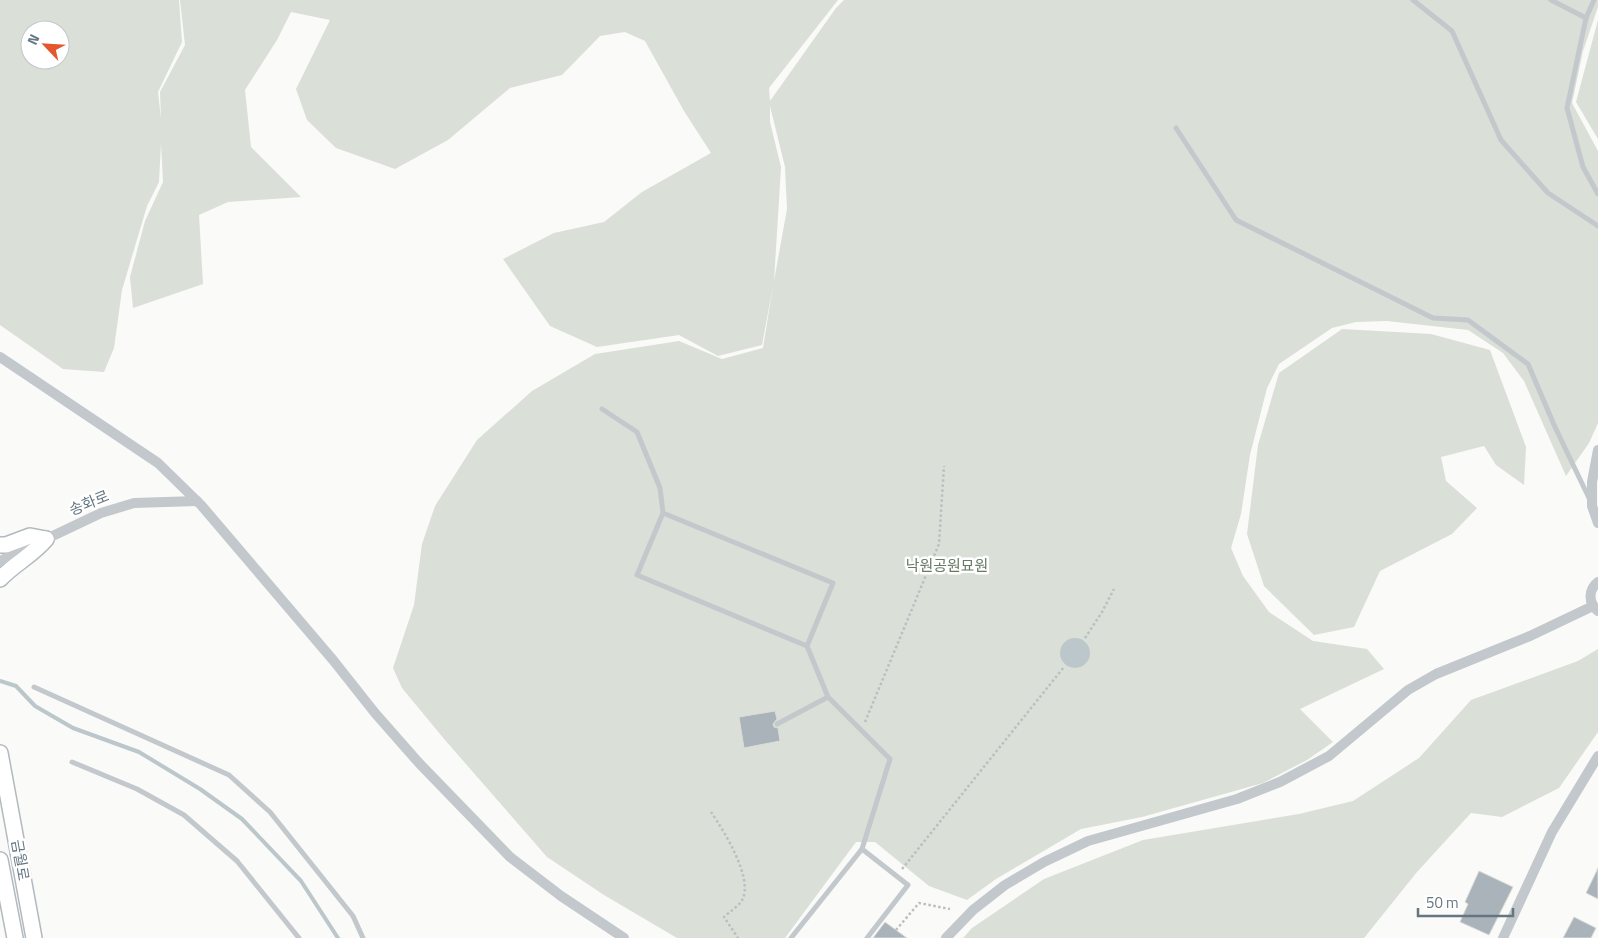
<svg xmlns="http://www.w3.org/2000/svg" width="1598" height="938" font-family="'Titillium Web','Noto Sans KR',sans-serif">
<rect width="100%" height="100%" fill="#fafaf8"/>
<g fill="#dadfd7" fill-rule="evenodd">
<path d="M0,0H179L182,42L158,92L161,119L160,92L185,45L180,0H838L769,88L770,101L836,8L844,0H1598V7L1583,51L1572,103L1598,151V423L1589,443L1566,476L1524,381L1503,353L1468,330L1387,321L1356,322L1332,328L1279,364L1267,388L1250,455L1241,514L1231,548L1243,576L1269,612L1313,641L1367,649L1384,669L1300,709L1333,742L1307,760L1263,783L1142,817L1081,829L996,879L967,900L929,886L875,842H856L785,938H677L604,895L547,857L445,740L402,688L393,668L414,605L422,544L435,506L477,440L532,391L595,354L679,341L722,359L763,348L773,286L762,345L718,356L679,335L597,347L550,326L503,259L554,233L604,222L642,192L711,153L684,111L645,41L625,32L600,36L562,75L510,88L448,140L395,169L336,148L307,120L296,89L330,20L291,12L277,40L245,90L251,147L301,197L228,202L199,215L203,284L133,308L130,277L145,221L163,182L161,143L159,182L147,206L122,290L114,348L104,372L63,369L0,325ZM30,30H60V60H30ZM770,106L785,167L787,209L774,281L781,167L770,122Z"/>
<polygon points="1598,20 1598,139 1576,102"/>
<polygon points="1342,329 1431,334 1490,350 1526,447 1524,485 1496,465 1484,446 1441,457 1446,481 1477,508 1452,534 1380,571 1354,627 1314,635 1264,586 1247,534 1258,445 1279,373"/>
<polygon points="1598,649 1598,732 1559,788 1502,817 1471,813 1417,872 1364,938 963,938 972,928 1044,879 1143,840 1299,814 1353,801 1419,758 1471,700 1578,661"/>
</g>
<circle fill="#bbc7cb" cx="1075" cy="653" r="15"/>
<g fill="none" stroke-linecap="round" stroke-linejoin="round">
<polyline stroke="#bbc7cb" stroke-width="4" points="0,681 16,686 35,706 73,728 139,752 200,789 242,819 301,881 338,938"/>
</g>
<g fill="#aab3b9" stroke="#dcdcda">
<polygon points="775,711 777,719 773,724 774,727 778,728 780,741 744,748 739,717"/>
<polygon points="1598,868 1598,899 1586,893"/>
<polygon points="1479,871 1513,887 1489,935 1460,922 1468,904 1465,902"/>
<polygon points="1574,917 1596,928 1591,938 1563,938"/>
<polygon points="885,922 907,938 873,938"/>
</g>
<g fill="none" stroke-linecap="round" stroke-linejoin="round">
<defs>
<g id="secondary">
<polyline points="0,545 6,545 30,536 46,539"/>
<path d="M0,579C14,564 33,555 46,539"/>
<polyline points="0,753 34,938"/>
<polyline points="0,860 15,938"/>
</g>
</defs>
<use href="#secondary" stroke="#b3babf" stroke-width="18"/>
<g stroke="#bbbfc2" stroke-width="2.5" stroke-dasharray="2.5 2.5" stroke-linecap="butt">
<polyline points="1085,638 1102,612 1114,589"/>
<polyline points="865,722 939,544 944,466"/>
<path d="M711,812C724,831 752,876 743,898C741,905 729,912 724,917L738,938"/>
<polyline points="902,869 1064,667"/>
<polyline points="896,930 919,903 950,909"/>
</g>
<g stroke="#c3c8cc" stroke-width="5">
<polyline points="1413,0 1452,31 1501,140 1548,193 1598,226"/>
<polyline points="1551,0 1586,18"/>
<polyline points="1594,0 1586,18 1567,108 1583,167 1598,194"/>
<polyline points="1176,128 1236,220 1433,318 1468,320 1528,364 1555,427 1589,498"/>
<polyline points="602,409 637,432 660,488 663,513 637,575 807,646 833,583 663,513"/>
<polyline points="34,687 229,775 270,812 353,916 363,938"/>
<polyline points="777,724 828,697"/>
<polyline points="72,762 137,789 184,815 237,861 299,938"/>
<polyline points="862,849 908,885 867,938"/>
<polyline points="791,938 862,849 890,759 828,697 807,646"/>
</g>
<g stroke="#c3c8cc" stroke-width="10">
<polyline points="0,357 158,463 201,505 333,660 375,713 419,763 510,857 561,896 624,938"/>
<polyline points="1598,450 1592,482 1592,506 1598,523"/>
<polyline points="0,561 101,513 134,503 197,501"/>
<path d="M1598,582C1588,590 1588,603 1598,611"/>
<polyline points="946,938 973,910 1005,885 1044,862 1088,841 1237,799 1280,782 1329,756 1408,690 1436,674 1530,636 1593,606"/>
<polyline points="1503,938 1552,832 1598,756"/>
</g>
<use href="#secondary" stroke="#fff" stroke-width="15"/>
</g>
<g text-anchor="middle" stroke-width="5" stroke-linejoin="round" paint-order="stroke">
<g font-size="15" fill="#657683" stroke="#fff">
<text transform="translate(89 503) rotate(-22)" y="5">송화로</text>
<text transform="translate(20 860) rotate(80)" y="5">금월로</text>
</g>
<g font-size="15" fill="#687a64" stroke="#fff">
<text x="947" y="571">낙원공원묘원</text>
</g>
</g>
<g transform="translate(45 45) rotate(295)"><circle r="24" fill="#ffffff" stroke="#c1c8cd"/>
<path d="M0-4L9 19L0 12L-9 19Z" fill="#e4572e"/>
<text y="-8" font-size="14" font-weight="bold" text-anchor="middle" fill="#657683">N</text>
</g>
<path d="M1418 908v8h95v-8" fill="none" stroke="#657683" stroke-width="2.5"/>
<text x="1426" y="908" font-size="15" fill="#657683" stroke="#ffffff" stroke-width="4" paint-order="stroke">50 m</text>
</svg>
